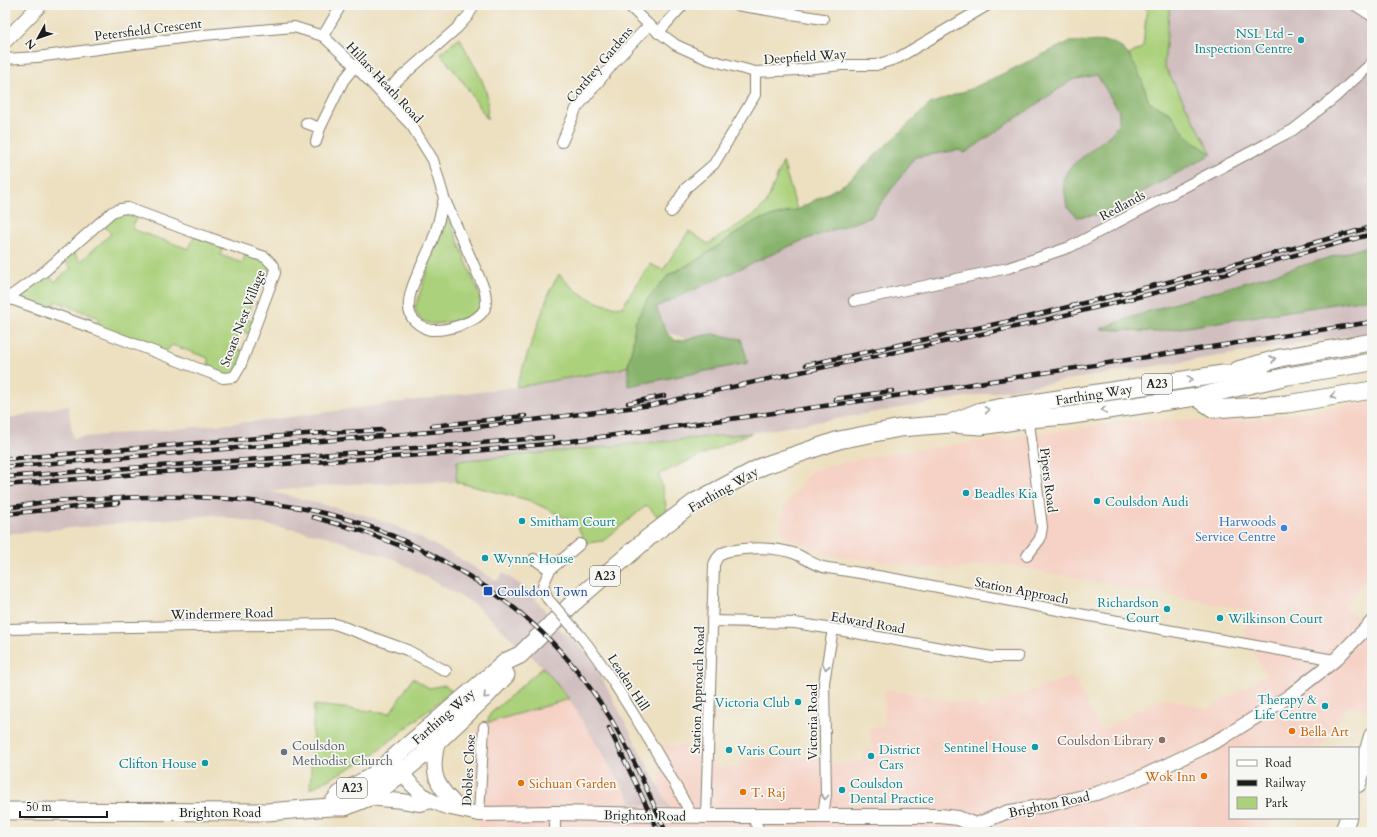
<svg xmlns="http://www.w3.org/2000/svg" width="1377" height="837" font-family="Cardo,serif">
<rect width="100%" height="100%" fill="#f6f6f2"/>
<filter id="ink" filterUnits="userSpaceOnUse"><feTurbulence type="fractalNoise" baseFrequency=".025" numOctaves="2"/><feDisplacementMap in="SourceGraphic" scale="8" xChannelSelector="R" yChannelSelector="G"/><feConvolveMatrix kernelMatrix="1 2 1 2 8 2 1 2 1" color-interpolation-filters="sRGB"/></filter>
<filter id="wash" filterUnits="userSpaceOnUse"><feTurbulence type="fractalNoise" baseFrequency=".012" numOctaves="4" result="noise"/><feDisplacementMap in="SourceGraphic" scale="16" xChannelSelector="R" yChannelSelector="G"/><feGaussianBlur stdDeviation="0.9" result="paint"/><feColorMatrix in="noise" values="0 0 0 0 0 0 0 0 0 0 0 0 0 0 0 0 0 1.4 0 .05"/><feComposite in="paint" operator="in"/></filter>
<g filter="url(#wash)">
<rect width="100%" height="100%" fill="#ede0c0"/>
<polygon fill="#f6d1c5" points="1372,402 1372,573 1345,607 1372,630 1372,709 1371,710 1349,705 1320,748 1230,748 1230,818 1274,818 1267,832 686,832 649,831 649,832 478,832 476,729 487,723 569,699 633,804 670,808 659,786 662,746 704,745 715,767 740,768 741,760 818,757 833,765 862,760 866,750 873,749 869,729 885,726 884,689 956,702 978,704 979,710 1072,676 1101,730 1163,697 1208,709 1266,675 1245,637 1247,610 996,563 946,570 827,555 781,534 783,509 811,471 840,463 899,452 1001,439 1137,420 1244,421"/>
<polygon fill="#d1bfbf" points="1170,5 1372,5 1372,246 1102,329 1155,332 1372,298 1372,332 1086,377 751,433 479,460 458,461 456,482 351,484 268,491 365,515 393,525 421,538 459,558 497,581 503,573 511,578 529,591 561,630 577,643 594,663 670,808 633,804 569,699 543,667 474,604 396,560 326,536 214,515 5,534 5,419 68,405 73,438 259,421 516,387 620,369 628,366 628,385 712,334 684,338 666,332 656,307 801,241 871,217 915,157 959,150 966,153 1072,80 1097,75 1119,111 1120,124 1111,134 1211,154 1164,65"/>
<g fill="#abd17c" stroke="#64764c">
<polygon points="1147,5 1170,5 1164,65 1212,154 1193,142 1182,130 1171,114 1149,102 1142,81 1129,55 1143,47"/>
<path d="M460,38C468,57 483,76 487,96C488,103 487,112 487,119L466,86L440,53Z"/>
<path d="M783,162L797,210L755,221L695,261L668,275L635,323L633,343L628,366L620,369L516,387L550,290L559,274C574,292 598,307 622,307L650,264L663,270L689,231L708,244L751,217L766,204Z"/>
<polygon points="112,212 138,213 132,229 189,249 195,233 225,243 220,255 242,263 247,251 271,262 270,284 259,281 246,319 257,323 252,335 239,330 233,347 246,352 234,377 210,373 208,358 172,345 163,355 95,329 99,318 56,301 52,314 8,298 45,271 55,282 71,268 62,257 70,249 81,261 111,234 101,222"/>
<path d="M446,219L450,221L480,296C480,301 481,308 477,312C471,318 462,319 454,321C439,324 419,329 415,308L444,221Z"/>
<polygon points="751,433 659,474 667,510 657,516 647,505 603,541 586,543 575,522 528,500 456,482 457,461"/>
<polygon points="543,667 569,699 487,723 490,714"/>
<polygon points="413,678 429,688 445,685 452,691 369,758 310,789 314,705 390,713"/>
</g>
<g fill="#88b36c" stroke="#526844">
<path d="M1069,42C1078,42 1107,40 1113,43C1135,52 1142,82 1149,102L1171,114L1182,130L1193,142L1212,154L1102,214L1077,217L1067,207L1063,180L1069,168L1111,134L1119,124V111L1097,75L1072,80L965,153L959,150L915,157L871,217L801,241L656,307L666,332L676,341L712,334L741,339L748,363L628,386V366L633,343L635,323L648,298L669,275L695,261L755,221L797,210L846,183L930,104L973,88Z"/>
<polygon points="1372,245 1372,298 1155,332 1100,329 1152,310"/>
</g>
</g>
<g filter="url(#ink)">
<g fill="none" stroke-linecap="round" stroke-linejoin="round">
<defs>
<g id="minor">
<polyline points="628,5 649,25 676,45 707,59 755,72 798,70 841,65 876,65 898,58 988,5"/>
<polyline points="736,5 823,19"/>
<polyline points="1355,5 1372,16"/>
<polyline points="658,33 683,5"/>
<polyline points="323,36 341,5"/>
<path d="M5,59L37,57L204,35L294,27L323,36L355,66L412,126L433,160L444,198L484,288C486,295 487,301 485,308C479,323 445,331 431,330C424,329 414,322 411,316C401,296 427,259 433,239C438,226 441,212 444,198"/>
<polyline points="382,94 457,28 468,16 474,5"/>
<polyline points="306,123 320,128"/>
<polyline points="316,142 320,128 343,81 355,66"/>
<polyline points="562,142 576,109 618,58 649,25"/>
<polyline points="671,212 686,188 714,164 755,95 755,72"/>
<polyline points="5,300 45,271 112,212 120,209 128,208 195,233 265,257 274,266 275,273 240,367 234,377 223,378 95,329 8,298"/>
<polyline points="854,301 1008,268 1070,247 1293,130 1334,98 1372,63"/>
<polyline points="1027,556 1040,539 1042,527 1028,415"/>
<polyline points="534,559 550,570"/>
<polyline points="547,598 543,585 550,570 580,544"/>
<polyline points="712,621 795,623 833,629 992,657 1018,657"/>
<polyline points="5,629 335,624 407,650 446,671"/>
<path d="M578,633C592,650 605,669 617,688C644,730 669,772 692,816"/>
<polyline points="479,814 484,727"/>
<path d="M706,816L714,565C716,558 721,552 729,551C750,547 776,547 796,554C807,559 816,567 828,568C898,578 967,593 1037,606C1136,625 1235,642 1335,660"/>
<polyline points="752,816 760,832"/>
<polyline points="823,816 826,795 824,682 833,629"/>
<polyline points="555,832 555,813"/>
</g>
<polyline id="tertiary" points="975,825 1007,812 1048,805 1098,793 1135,780 1203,748 1224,737 1288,697 1335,660 1372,622"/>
<g id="secondary">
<polyline points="5,41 40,5"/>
<path d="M438,742C429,777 437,785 461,810"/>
<polyline points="396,765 411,784 423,795 432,801 446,807 479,814 555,813 706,816 940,816 958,818 975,825 981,832"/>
<polyline points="367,798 402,801 420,804 432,801"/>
</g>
<g id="primary">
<polyline points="1358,784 1372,736"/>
<polyline points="1343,832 1348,818"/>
</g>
<g id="trunk">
<polyline points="1238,370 1280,358 1372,342"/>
<polyline points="1196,397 1214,409 1287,404 1372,390"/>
<polyline points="953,422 981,411 998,408 1223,374 1262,375"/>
<polyline points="330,807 340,794 371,777 507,661 520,655 573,603 649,537 695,502 763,466 839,440 900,428 950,424 981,426 1029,419 1066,416 1196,397 1288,376 1372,362"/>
<polyline points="5,811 267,812 330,807 345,807 367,798 388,784 421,757 487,695 506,675"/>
</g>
</defs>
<use href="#minor" stroke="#847e6e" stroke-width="12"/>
<use href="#tertiary" stroke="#847e6e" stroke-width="15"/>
<use href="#secondary" stroke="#847e6e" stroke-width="16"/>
<use href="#primary" stroke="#847e6e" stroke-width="18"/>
<use href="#trunk" stroke="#847e6e" stroke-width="19"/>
<use href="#minor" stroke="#fff" stroke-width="10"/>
<use href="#tertiary" stroke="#fff" stroke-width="13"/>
<use href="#secondary" stroke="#fff" stroke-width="14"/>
<use href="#primary" stroke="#fff" stroke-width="16"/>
<use href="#trunk" stroke="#fff" stroke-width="17"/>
<defs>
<g id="rail">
<polyline points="806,365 1028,317 1176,280 1372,227"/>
<polyline points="835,399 892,391"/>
<polyline points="628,403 664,396"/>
<polyline points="432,426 525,416"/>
<polyline points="5,459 306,434 382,430"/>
<polyline points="5,467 454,430 652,405 777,377 1029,324 1178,287 1372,234"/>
<path d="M5,477C187,463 370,453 552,437"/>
<polyline points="5,485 162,472 453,453 557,443 882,398 1372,322"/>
<path d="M5,508C21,506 37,503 53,501C69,500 86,499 102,499C181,494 260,496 336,516C381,528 423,548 462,572C514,603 561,645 595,695C626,738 644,784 666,832"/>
<polyline points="5,514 118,503"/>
<polyline points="313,517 362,531 411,550"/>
<polyline points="609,728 659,832"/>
</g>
</defs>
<use href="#rail" stroke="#1c1c1c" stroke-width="4.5"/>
<use href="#rail" stroke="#f6f6f2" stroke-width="3" stroke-dasharray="9" stroke-linecap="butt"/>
<defs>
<polyline id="minor-bridge" points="547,598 578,633"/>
</defs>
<use href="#minor-bridge" stroke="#847e6e" stroke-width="12" stroke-linecap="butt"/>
<use href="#minor-bridge" stroke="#fff" stroke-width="10"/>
</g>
<defs><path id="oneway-chevron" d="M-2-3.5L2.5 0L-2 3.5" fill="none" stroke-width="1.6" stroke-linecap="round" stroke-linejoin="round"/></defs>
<g stroke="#999">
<use href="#oneway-chevron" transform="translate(1273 359) rotate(-16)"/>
<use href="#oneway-chevron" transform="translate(1190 379) rotate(-9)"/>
<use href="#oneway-chevron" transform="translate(1333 396) rotate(171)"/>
<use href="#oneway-chevron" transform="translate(987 410) rotate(-9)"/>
<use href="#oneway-chevron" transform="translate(1104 410) rotate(171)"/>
<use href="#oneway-chevron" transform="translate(826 667) rotate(100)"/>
<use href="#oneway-chevron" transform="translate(486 696) rotate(135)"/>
<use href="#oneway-chevron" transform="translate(825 797) rotate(94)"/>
</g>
</g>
<g fill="#0f9aa8" stroke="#f6f6f2" stroke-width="1.5">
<circle cx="1301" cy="40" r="4"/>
<circle cx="966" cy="493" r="4"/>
<circle cx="1097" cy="501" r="4"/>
<circle cx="522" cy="521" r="4"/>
<circle cx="485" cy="558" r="4"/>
<circle cx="1167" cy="609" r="4"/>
<circle cx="1220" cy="618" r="4"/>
<circle cx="798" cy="702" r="4"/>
<circle cx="1325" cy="706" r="4"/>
<circle cx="1035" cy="747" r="4"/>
<circle cx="729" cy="750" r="4"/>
<circle cx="871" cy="756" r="4"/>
<circle cx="205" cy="763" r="4"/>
<circle cx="842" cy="790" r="4"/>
</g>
<circle fill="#3f7fe0" stroke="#f6f6f2" stroke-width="1.5" cx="1284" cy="528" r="4"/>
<rect fill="#1a4fb4" stroke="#f6f6f2" stroke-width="1.5" x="483" y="586" width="10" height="10" rx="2"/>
<g fill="#e8710a" stroke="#f6f6f2" stroke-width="1.5">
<circle cx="1292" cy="731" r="4"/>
<circle cx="1204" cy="776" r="4"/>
<circle cx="521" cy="783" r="4"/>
<circle cx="743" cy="792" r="4"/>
</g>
<circle fill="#8d6e63" stroke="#f6f6f2" stroke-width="1.5" cx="1162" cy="740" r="4"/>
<circle fill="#6b7280" stroke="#f6f6f2" stroke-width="1.5" cx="284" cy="752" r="4"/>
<g text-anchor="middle" stroke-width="3.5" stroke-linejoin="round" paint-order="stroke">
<g fill="#f6f6f2" stroke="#5d5d5c" stroke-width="1">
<rect x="1142" y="374" width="30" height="20" rx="3"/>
<rect x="590" y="566" width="30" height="20" rx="3"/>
<rect x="337" y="778" width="30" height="20" rx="3"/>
</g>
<g font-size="12" font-weight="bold" fill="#1c1c1c">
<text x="1157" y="388">A23</text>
<text x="605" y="580">A23</text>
<text x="352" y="792">A23</text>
</g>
<g font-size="13" fill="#1c1c1c" stroke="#f6f6f2">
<text transform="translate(148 29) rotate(-7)" y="5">Petersfield Crescent</text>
<text transform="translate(805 56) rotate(-4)" y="5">Deepfield Way</text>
<text transform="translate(599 64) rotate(-50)" y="5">Cordrey Gardens</text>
<text transform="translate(385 82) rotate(47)" y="5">Hillars Heath Road</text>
<text transform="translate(1122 205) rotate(-28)" y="5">Redlands</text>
<text transform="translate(242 318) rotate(-69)" y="5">Stoats Nest Village</text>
<text transform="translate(1094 394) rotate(-9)" y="5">Farthing Way</text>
<text transform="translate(1049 480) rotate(83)" y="5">Pipers Road</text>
<text transform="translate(723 489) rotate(-30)" y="5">Farthing Way</text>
<text transform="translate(1022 590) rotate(11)" y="5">Station Approach</text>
<text transform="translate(222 613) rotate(-1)" y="5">Windermere Road</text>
<text transform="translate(868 622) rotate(10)" y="5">Edward Road</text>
<text transform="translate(629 682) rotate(57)" y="5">Leaden Hill</text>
<text transform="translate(697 690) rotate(-88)" y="5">Station Approach Road</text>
<text transform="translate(443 716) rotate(-41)" y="5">Farthing Way</text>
<text transform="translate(812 722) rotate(-90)" y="5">Victoria Road</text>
<text transform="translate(468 770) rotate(-87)" y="5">Dobles Close</text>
<text transform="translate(1049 804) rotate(-12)" y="5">Brighton Road</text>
<text x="220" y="817">Brighton Road</text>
<text transform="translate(645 815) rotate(1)" y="5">Brighton Road</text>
</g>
<g font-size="13" fill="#0d838f" stroke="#f6f6f2" text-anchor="start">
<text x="1293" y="38" text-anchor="end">NSL Ltd -<tspan x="1293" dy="15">Inspection Centre</tspan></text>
<text x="974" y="498">Beadles Kia</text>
<text x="1105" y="506">Coulsdon Audi</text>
<text x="530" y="526">Smitham Court</text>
<text x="493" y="563">Wynne House</text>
<text x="1159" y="607" text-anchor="end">Richardson<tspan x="1159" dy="15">Court</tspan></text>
<text x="1228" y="623">Wilkinson Court</text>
<text x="1317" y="704" text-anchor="end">Therapy &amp;<tspan x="1317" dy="15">Life Centre</tspan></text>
<text x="790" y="707" text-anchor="end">Victoria Club</text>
<text x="1027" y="752" text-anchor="end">Sentinel House</text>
<text x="879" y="754">District<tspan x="879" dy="15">Cars</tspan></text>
<text x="737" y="755">Varis Court</text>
<text x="197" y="768" text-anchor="end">Clifton House</text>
<text x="850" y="788">Coulsdon<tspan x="850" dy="15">Dental Practice</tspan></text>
</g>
<g font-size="13" fill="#366cbe" stroke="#f6f6f2" text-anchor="end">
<text x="1276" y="526">Harwoods<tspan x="1276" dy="15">Service Centre</tspan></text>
</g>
<g font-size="13" fill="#164399" stroke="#f6f6f2" text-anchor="start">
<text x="497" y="596">Coulsdon Town</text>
</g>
<g font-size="13" fill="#c56008" stroke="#f6f6f2" text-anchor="start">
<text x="1300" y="736">Bella Art</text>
<text x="1196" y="781" text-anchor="end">Wok Inn</text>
<text x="529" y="788">Sichuan Garden</text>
<text x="751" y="797">T. Raj</text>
</g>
<g font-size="13" fill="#785e54" stroke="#f6f6f2" text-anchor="end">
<text x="1154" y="745">Coulsdon Library</text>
</g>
<g font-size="13" fill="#5b616d" stroke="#f6f6f2" text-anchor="start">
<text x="292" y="750">Coulsdon<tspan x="292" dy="15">Methodist Church</tspan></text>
</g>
</g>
<rect width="1377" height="837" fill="none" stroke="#f6f6f2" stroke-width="20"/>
<rect x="1229" y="747" width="130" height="72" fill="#f6f6f2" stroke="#9f9f9c"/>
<rect x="1237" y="760" width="20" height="6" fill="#ffffff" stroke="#9f9f9c"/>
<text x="1265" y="767" font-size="12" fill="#1c1c1c">Road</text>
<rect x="1237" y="780" width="20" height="6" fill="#1c1c1c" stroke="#9f9f9c"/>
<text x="1265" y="787" font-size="12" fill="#1c1c1c">Railway</text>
<rect x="1237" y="797" width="20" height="12" fill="#abd17c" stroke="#9f9f9c"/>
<text x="1265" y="807" font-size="12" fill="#1c1c1c">Park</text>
<g transform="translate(38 38) rotate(230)" stroke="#f6f6f2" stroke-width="3" paint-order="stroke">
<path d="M0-3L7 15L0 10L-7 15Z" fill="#1c1c1c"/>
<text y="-6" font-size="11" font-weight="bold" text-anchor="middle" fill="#1c1c1c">N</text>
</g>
<path d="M20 811v6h87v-6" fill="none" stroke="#1c1c1c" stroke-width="2"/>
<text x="26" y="811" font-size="12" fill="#1c1c1c" stroke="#f6f6f2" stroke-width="3" paint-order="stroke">50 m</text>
</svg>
